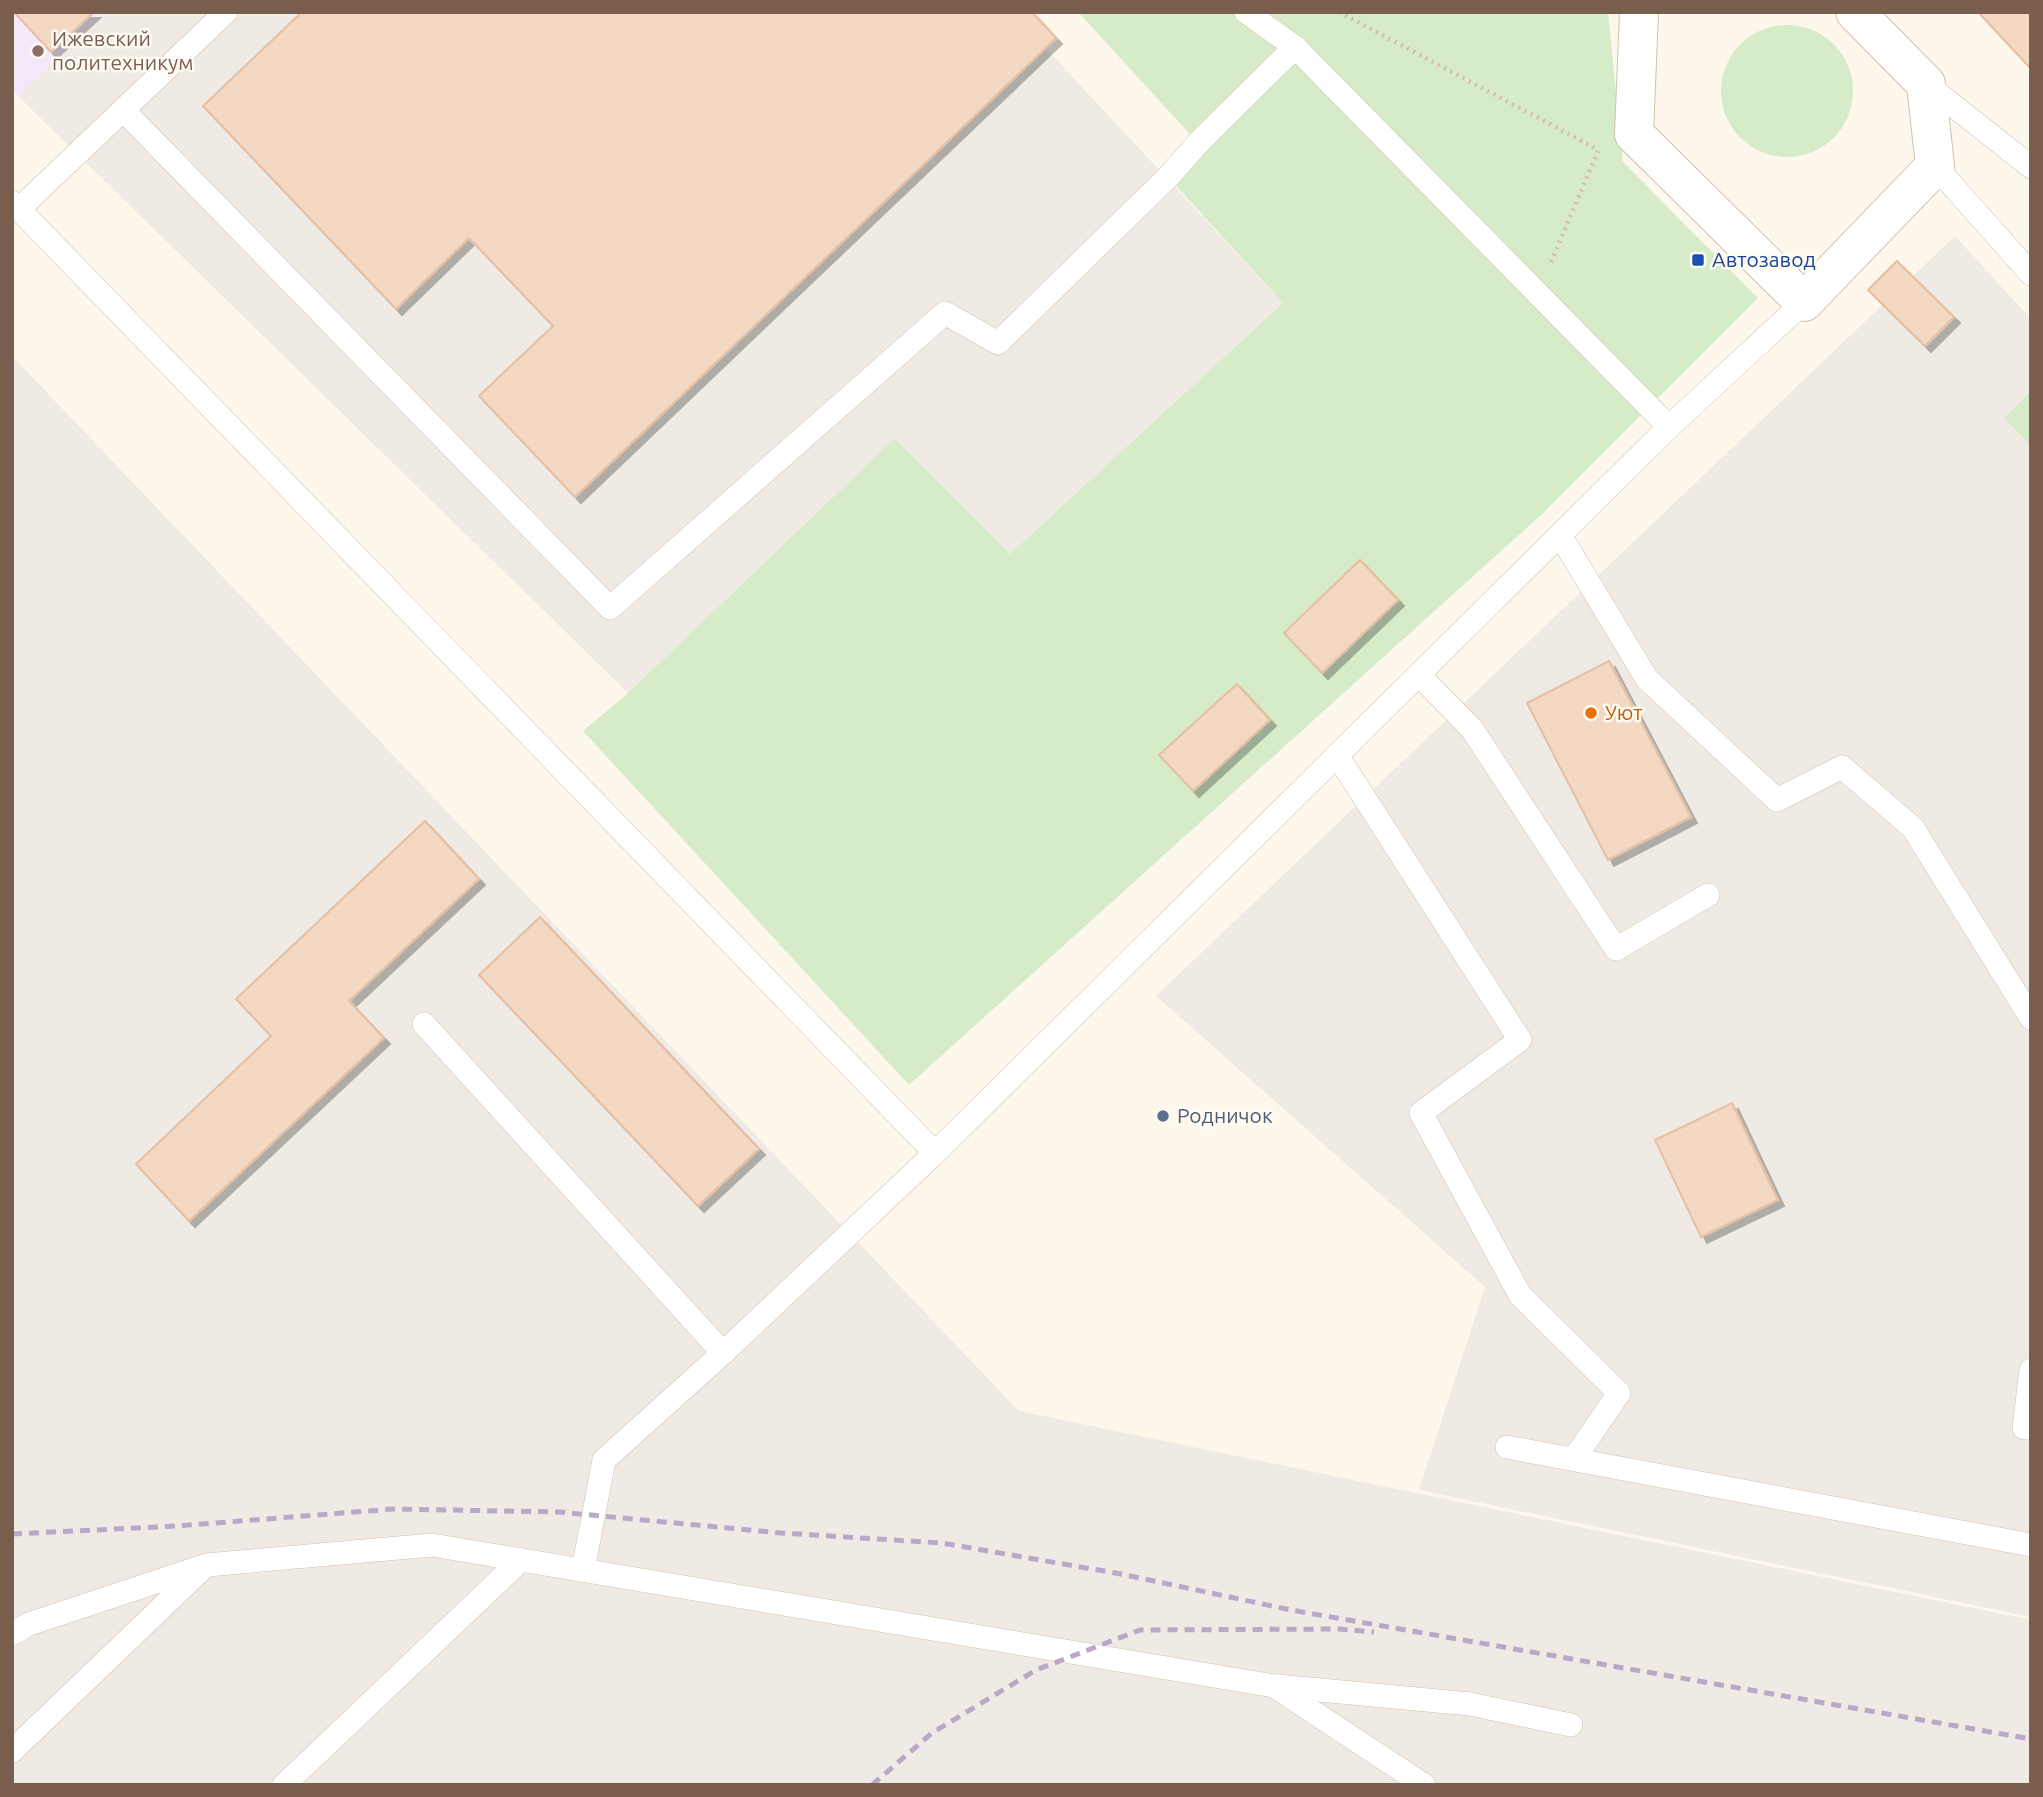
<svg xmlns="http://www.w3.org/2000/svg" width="2043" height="1797" font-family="Ubuntu,sans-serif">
<defs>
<filter id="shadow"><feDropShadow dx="6" dy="6" stdDeviation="0" flood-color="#0004"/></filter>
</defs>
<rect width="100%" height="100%" fill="#fdf7ec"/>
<g fill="#efeae4">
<polygon points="105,12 1012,12 1283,303 1010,554 895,438 628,693 18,96"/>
<polygon points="1955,236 2031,319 2031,391 2004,418 2031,446 2031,1617 1419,1490 1485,1287 1156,996"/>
<polygon points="12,356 1019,1411 2031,1620 2031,1785 12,1785"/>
</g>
<polygon fill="#f4e8fa" points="12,12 104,12 18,96 12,89"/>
<g fill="#d6ecc9">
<polygon points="1078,12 1608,12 1623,162 1758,298 1541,515 909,1085 583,731 628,693 895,438 1010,554 1283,303 1168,177 1198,143"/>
<circle cx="1787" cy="91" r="66"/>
<polygon points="2031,391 2031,446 2004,418"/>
</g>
<g fill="#f3d8c3" stroke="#e6bfa2" stroke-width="2" filter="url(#shadow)">
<polygon points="14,12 94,12 51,52"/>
<polygon points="302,12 1032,12 1056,38 575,497 479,396 553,326 469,238 396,309 203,106"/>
<polygon points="1978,12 2031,12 2031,69"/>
<polygon points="1897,261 1954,317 1925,346 1868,290"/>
<polygon points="1360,560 1398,600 1322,673 1284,633"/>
<polygon points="1609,661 1691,817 1608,860 1527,703"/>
<polygon points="1237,684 1270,720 1193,791 1159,755"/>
<polygon points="425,821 479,879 349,1001 384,1038 189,1221 136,1164 271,1036 236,999"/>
<polygon points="540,917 759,1149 698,1206 479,975"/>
<polygon points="1732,1103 1778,1200 1701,1237 1655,1140"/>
</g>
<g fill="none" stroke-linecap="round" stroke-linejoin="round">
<defs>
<g id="lane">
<polyline points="1246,12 1295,47 1669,427"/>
<polyline points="1926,84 2031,167"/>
<polyline points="123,110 610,608 945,313 998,343 1168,177 1200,141 1295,47"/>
<polyline points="1935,166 2031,274"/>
<polyline points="12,202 935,1153 1669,427 1804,302"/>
<polyline points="19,209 226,12"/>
<polyline points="1560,535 1647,679 1777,800 1842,767 1913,828 2031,1018"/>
<polyline points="1419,675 1472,729 1616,949 1708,895"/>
<polyline points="1337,755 1520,1040 1421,1113 1520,1295 1619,1393 1574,1459"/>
<polyline points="424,1024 723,1353"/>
<polyline points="2031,1370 2024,1428 2031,1428"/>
<polyline points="1507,1447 2031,1545"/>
<polyline points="583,1570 604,1460 723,1353 935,1153"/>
<polyline points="12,1634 29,1624 207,1565 432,1545 1274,1686 1424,1785"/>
<polyline points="1277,1686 1470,1704 1571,1725"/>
<polyline points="12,1751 202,1569"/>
<polyline points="284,1785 521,1560"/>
</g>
<polyline id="street" points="1639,12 1634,134 1804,302 1935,166 1926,84 1855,12"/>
</defs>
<use href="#lane" stroke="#d1c0b0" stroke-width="24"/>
<use href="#street" stroke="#d1c0b0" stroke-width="40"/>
<g stroke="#d9bba5" stroke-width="4.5" stroke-dasharray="2 5" stroke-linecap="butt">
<polyline points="1339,12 1595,148"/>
<polyline points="1551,262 1598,151"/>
</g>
<use href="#lane" stroke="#fff" stroke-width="23"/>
<use href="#street" stroke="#fff" stroke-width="38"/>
<g stroke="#bba8c9" stroke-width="5" stroke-dasharray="10 7" stroke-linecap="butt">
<polyline points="12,1534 177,1526 393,1509 559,1512 781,1533 942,1543 1121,1574 1291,1610 2031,1739"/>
<polyline points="872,1785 932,1733 1036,1670 1140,1630 1339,1629 1374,1632"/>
</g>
</g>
<circle fill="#8d6e63" stroke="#fffbf3" stroke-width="2.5" cx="38" cy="51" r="7"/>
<rect fill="#1a4fb4" stroke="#fffbf3" stroke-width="2.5" x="1691" y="253" width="14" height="14" rx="3.5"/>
<circle fill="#e8710a" stroke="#fffbf3" stroke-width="2.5" cx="1591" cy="713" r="7"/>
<circle fill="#5c6f8a" stroke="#fffbf3" stroke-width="2.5" cx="1163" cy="1116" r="7"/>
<g text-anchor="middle" stroke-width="5" stroke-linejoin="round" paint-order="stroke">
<g font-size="21" fill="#785e54" stroke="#fffbf3" text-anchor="start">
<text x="52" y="46">Ижевский<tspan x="52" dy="24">политехникум</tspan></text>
</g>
<g font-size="21" fill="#164399" stroke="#fffbf3" text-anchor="start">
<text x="1712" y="267">Автозавод</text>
</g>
<g font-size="21" fill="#c56008" stroke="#fffbf3" text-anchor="start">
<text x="1605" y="720">Уют</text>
</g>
<g font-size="21" fill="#4e5e75" stroke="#fffbf3" text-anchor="start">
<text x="1177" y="1123">Родничок</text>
</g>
</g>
<rect width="2043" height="1797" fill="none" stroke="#7a5e4d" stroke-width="28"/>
</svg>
